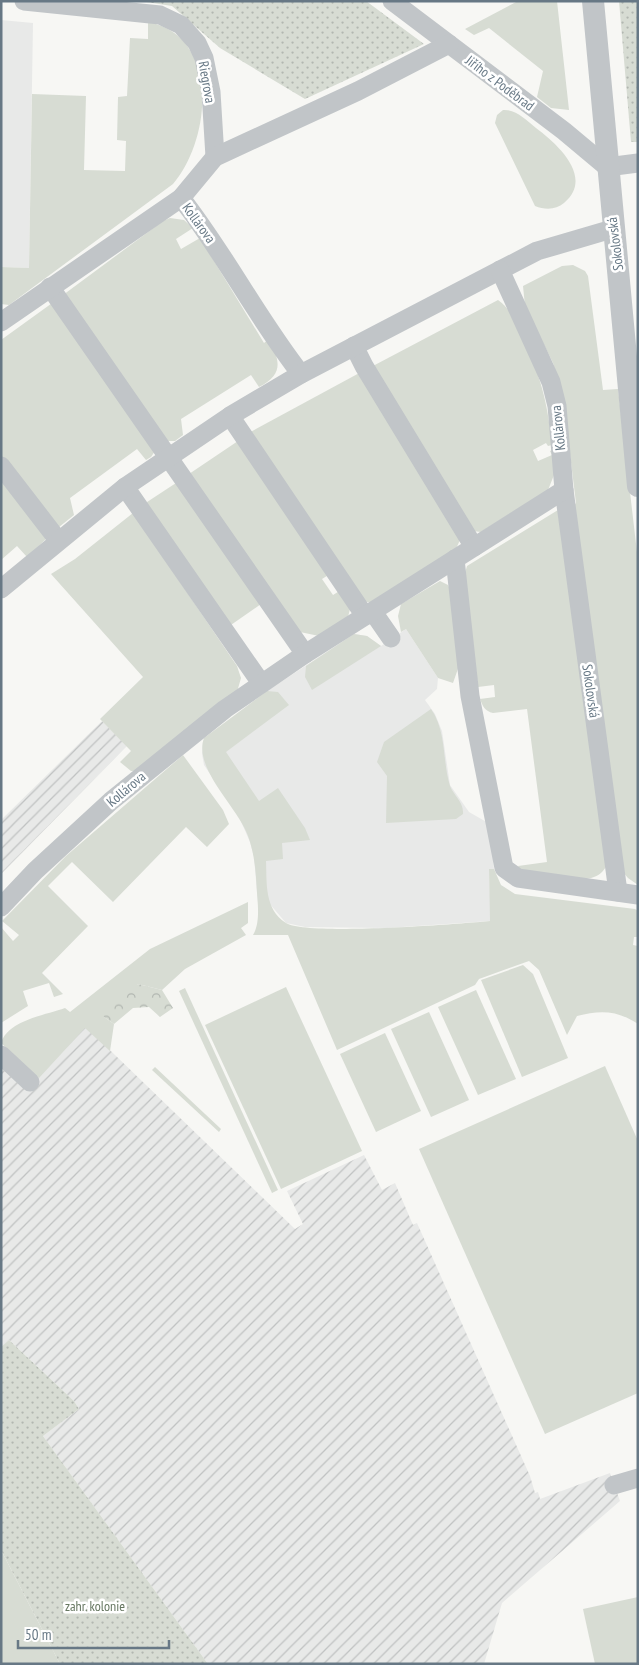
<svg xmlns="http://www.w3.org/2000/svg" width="639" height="1665" font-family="'PT Sans Narrow',sans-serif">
<defs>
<pattern id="industrial-furrows" width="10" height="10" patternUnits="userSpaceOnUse" patternTransform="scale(1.25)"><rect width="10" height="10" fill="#e8e9e8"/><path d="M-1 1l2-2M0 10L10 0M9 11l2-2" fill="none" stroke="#c0c2c2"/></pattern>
<pattern id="forest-crowns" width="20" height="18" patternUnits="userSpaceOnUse" patternTransform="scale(1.25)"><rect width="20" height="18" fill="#d7dcd3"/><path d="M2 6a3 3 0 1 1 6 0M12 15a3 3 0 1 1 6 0" fill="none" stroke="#b2b7b1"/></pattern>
<pattern id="garden-dots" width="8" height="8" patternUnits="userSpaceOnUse" patternTransform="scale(1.25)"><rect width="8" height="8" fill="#d7dcd3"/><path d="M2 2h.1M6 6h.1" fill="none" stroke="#b2b7b1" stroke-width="1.8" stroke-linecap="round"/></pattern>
</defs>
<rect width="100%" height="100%" fill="#f7f7f4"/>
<g fill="#e8e9e8">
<polygon points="1,20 33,23 29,268 1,267"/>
<polygon points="406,629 438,678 437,689 425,700 435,714 442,731 450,785 469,812 490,824 494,869 489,870 491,921 387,928 305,927 286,923 269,903 258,904 254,857 250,842 239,817 204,765 202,754 203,741 267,691 354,634 367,636 381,646"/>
</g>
<g fill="url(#industrial-furrows)">
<polygon points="102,721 127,746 1,874 1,820"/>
<polygon points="86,1027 295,1229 303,1224 287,1191 364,1155 382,1190 395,1183 413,1225 417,1223 530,1476 535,1493 538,1492 540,1499 610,1473 620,1501 502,1603 484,1664 208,1664 43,1436 79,1409 74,1401 9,1340 1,1347 1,1049"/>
</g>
<g fill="#d7dcd3">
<polygon points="518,1 557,1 569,110 551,108 537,97 543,71 489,28 474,35 465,29"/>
<path d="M148,22C221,36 211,140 173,184L9,305L1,304V267L29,268L32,94L86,96L84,170L125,171L126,141L117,140L118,97L127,96L130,38L148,39Z"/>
<path d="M503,110C516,109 526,120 536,128C556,143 595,177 564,203C556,210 545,210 535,206L495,123L497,115Z"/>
<path d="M170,218L184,220L193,228L176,239L181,249L200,238L264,343L269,339C280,361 284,374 259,387L251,375L181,419L183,435L175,441H166L63,295L163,221Z"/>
<polygon points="573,265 585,271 588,276 603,390 618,389 638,561 638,885 628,878 623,872 573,507 576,503 563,397 553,363 525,306 523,286 562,266"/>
<path d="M498,300C510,308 515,321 521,334C541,377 547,399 552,445L548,446L546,443L533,450L538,461L552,455L550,451L553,450L554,475L548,490L481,532L472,531L371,367Z"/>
<polygon points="55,301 155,451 151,457 146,460 137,449 70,498 74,515 59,527 1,459 1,340"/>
<polygon points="363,371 460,540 455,551 373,603 362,601 245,435"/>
<polygon points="238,441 330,574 322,579 333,595 341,590 350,609 348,617 319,636 300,632 189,474"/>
<polygon points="1,474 46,539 27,557 17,546 1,560"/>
<polygon points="176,483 261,604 228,627 144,504"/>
<path d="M558,510L608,863C605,869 601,875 594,877C579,883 535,874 519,868L518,866L547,862L527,709L493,713C485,711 483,707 480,699L495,697L494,685L478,687L465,573L467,566Z"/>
<polygon points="133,513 237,666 241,678 237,692 136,771 131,771 120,762 131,751 100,719 143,677 51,574 75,559"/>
<polygon points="440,581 448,585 451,591 460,663 453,683 438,678 406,629 401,632 398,616 401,604"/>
<polygon points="354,634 367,636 381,646 312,690 305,677 306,666"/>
<path d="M267,691L278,692L289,705L226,752L259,801L278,788L305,828L310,840L282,843L283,859L266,861C267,883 264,909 286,923C306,936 459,924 490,921L489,869H494L501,885L515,894L635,909L638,911V937H634L633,945L638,946V1024C617,1010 600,1010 577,1016L567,1035L539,970L529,961L479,979L475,985L337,1050L288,935H253C260,924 258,905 257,893C256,874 255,855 248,836C238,807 193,769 204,738Z"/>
<path d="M431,709C447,732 442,760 450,786C454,796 464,802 463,814L456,819L386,823L387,776L377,762L384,742Z"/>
<polygon points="183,755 223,810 229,824 207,847 186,827 113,902 72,862 48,886 88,926 42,973 63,994 54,997 49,983 23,991 28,1006 1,1023 1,927 13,941 19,935 2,921 66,856"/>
<path d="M248,902V923L241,928L246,935L185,969L162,990L138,984L104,1017L114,1024L110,1051L85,1028L39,1078L1,1043C8,1020 46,1015 65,1008L70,1012L150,949Z"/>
<polygon points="523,965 533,974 568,1058 522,1077 481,980"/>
<polygon points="286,987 362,1151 281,1189 205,1025"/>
<polygon points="185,988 278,1190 272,1193 179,991"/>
<polygon points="476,990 516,1079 478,1095 438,1007"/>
<polygon points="429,1012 469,1100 431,1117 391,1029"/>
<polygon points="385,1033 421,1111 376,1132 340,1054"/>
<polygon points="605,1066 638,1141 638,1393 545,1434 419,1149"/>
<polygon points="155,1067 221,1129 219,1132 152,1070"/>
<polygon points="1,1550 60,1664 1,1664"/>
<polygon points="638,1597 638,1664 595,1664 583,1609"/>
</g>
<polygon fill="url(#forest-crowns)" points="138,984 162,990 173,1008 160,1017 149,1007 133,1008 114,1024 104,1017 100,1006"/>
<g fill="url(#garden-dots)">
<polygon points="140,1 366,1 424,44 305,99 220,48 172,6"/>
<polygon points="619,1 638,1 638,142 631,142"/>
<polygon points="9,1340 74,1401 79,1409 43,1436 208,1664 60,1664 1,1550 1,1347"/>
</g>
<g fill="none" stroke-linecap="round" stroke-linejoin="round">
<g stroke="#c1c5c8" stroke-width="19">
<polyline points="24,1 160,15 181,25 197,43 204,58 211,92 215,157"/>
<polyline points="392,1 564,131 607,167 638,163"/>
<path d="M181,198C225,254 257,318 301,374"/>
<polyline points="50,287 305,654"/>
<polyline points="1,322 181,198 215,157 358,91 449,44"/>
<polyline points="354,346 364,366 474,547"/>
<polyline points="230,416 365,616"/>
<polyline points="1,466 58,540"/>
<polyline points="125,487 261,683"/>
<polyline points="564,490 618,892"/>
<polyline points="455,559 470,696 504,868 518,878 638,895"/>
<polyline points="1,589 125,487 230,416 301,374 537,251 612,229"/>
<polyline points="373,612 391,638"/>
<polyline points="1,907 35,871 111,801 225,709 305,654 564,490 557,406 551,382 500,270"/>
<polyline points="1,1055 30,1082"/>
<polyline points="614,1485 638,1478"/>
</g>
<polyline stroke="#c1c5c8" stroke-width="22" points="593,1 638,486"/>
</g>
<g text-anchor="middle" stroke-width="5" stroke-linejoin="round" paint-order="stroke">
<g font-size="14" fill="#677885" stroke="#fff">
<text transform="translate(207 82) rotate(80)" y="5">Riegrova</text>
<text transform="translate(500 83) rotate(37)" y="5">Jiřího z Poděbrad</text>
<text transform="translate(199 223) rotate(54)" y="5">Kollárova</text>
<text transform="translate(615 244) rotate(-97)" y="5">Sokolovská</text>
<text transform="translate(558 428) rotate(-96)" y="5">Kollárova</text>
<text transform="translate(591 691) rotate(82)" y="5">Sokolovská</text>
<text transform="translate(126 789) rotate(-40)" y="5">Kollárova</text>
</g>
<g font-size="14" fill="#667761" stroke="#fff">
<text x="95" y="1611">zahr. kolonie</text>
</g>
</g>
<rect width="639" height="1665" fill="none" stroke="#677885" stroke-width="5"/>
<path d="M18 1640v8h151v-8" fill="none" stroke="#677885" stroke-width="2.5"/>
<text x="25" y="1640" font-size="15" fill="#677885" stroke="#ffffff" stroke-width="4" paint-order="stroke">50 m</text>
</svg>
